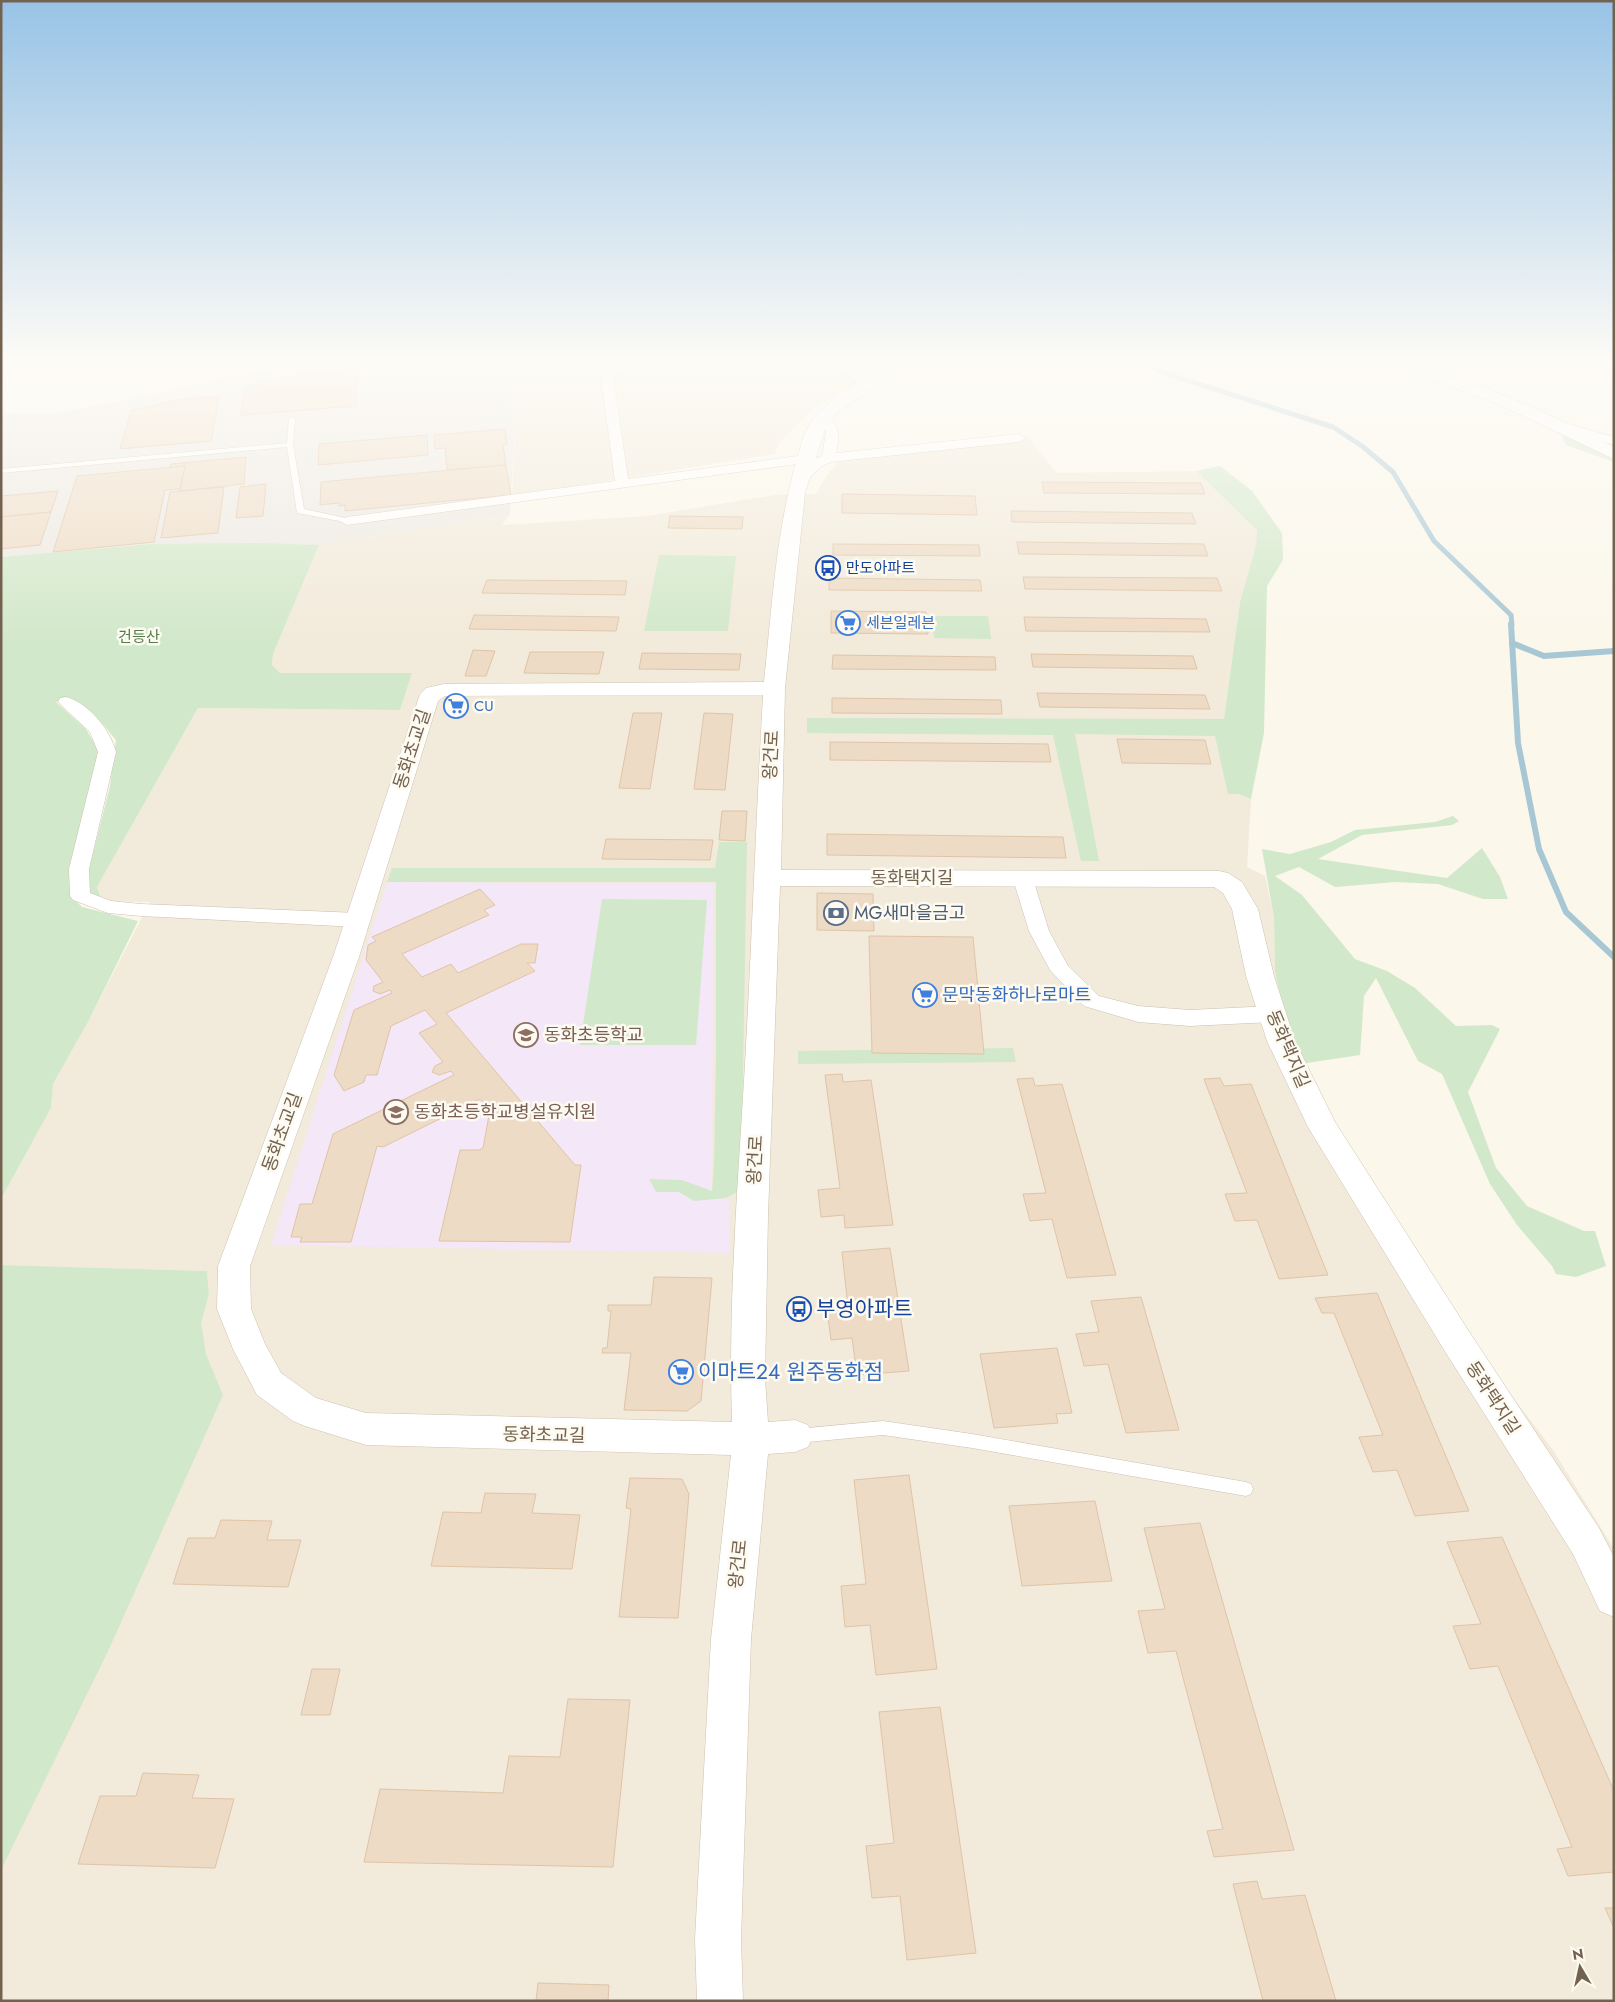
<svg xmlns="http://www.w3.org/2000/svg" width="1615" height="2002" font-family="Jost,'Noto Sans KR',sans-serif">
<rect width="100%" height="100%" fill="#fbf7eb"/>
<g fill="#f2eada">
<polygon points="519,364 851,364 868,374 813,409 778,444 775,454 512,496"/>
<polygon points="1027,436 1057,473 1196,471 1257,529 1256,545 1240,602 1224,719 1239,794 1251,799 1247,867 1265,876 1274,918 1275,971 1285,1019 1341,1146 1492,1370 1553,1450 1614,1549 1614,2001 1,2001 1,1870 223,1395 206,1354 200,1323 209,1294 207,1271 1,1265 1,1199 51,1108 53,1084 89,1020 150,902 102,901 97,887 198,708 400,710 412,673 280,673 272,665 273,654 319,545 510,514 502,525 647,516 775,495 816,494 827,475 846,453"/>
</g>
<polygon fill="#ede9e3" points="318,364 436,364 463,370 519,364 510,514 319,545 150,544 1,557 1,413 49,415 140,397 222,378"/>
<polygon fill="#f4e7f7" points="387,882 714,884 712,1186 729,1200 730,1253 271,1245"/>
<g fill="#d2e8ca">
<polygon points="1544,423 1614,454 1614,462 1566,445 1562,435"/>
<polygon points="1220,466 1252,491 1282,533 1283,560 1267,586 1264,733 1251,799 1239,794 1228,794 1215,736 1075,734 1099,861 1081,861 1053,735 807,733 807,718 1224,719 1240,602 1256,545 1257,530 1196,471"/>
<polygon points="258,543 319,545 273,654 272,665 280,673 412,673 400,710 198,708 97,887 102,901 87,892 88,874 110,786 116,740 101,722 67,699 56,702 86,729 98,750 97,772 76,901 82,907 138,921 89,1020 53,1084 51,1108 1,1199 1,557 150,544"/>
<polygon points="659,555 736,556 728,631 644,631"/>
<polygon points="932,616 988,616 991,639 934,638"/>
<polygon points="1453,816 1459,821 1452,825 1362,835 1318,859 1447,878 1482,848 1500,877 1508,899 1483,899 1438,884 1395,882 1335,887 1299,867 1275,876 1302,895 1355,959 1387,971 1415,988 1456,1026 1492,1025 1500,1029 1468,1092 1496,1168 1527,1206 1584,1231 1595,1231 1606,1266 1576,1277 1556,1274 1552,1266 1517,1225 1490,1184 1442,1074 1418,1061 1376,978 1364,996 1360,1055 1300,1064 1285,1019 1275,971 1274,918 1262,849 1290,854 1331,842 1355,830 1435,822"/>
<polygon points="719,842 747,842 741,1190 726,1198 694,1201 679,1192 656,1192 649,1179 682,1180 712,1191 714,1164 716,1055 716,882 387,882 392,868 715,868"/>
<polygon points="602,899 707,900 696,1045 580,1045"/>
<polygon points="1013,1048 1016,1062 798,1064 798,1051"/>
<polygon points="1,1265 207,1271 209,1294 201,1323 206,1354 223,1395 109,1649 1,1870"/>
</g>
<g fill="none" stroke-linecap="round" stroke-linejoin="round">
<polyline stroke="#a8c7d4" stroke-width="5" points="1154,364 1158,371 1333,427 1362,446 1393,472 1434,541 1511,615 1512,625"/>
<g stroke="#a8c7d4" stroke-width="6">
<polyline points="1511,624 1518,743 1539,849 1566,912 1614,957"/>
<polyline points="1512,643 1544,656 1614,651"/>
</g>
</g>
<g fill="#eedbc5" stroke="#dfc4a7">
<polygon points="357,369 356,406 241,415 246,386 284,380 284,377 296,376 297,374"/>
<polygon points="219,396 211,441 120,449 131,411 176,400"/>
<polygon points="505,429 507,444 503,445 506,465 447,470 445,448 435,449 434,435"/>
<polygon points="427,435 428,455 318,465 319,444"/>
<polygon points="246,457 244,484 180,491 185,466 170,468 171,464"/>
<polygon points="506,465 511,495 345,511 345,505 339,506 339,503 320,505 321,482"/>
<polygon points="185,466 180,489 165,490 154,542 53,552 77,476"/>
<polygon points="1042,482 1201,483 1205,494 1044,493"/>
<polygon points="266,484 263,516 236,518 240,487"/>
<polygon points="224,487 218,533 161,538 170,492"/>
<polygon points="58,491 51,512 1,517 1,496"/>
<polygon points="842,494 975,496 977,515 842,513"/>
<polygon points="1011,511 1192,513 1196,524 1012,522"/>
<polygon points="51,512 40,545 1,549 1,517"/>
<polygon points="670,516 743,517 742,529 668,528"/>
<polygon points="1017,542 1204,544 1208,556 1019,554"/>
<polygon points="833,544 979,545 980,556 833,555"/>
<polygon points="1023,577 1217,578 1222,591 1025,589"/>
<polygon points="829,578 980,580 982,591 829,590"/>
<polygon points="487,580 627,581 625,595 482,593"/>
<polygon points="831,611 926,612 928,634 831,633"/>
<polygon points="474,615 619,617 616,631 469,629"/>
<polygon points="1024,617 1206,619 1210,632 1026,631"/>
<polygon points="473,650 495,651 486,676 465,676"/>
<polygon points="530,652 604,652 599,674 524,673"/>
<polygon points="642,653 741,654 739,670 639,669"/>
<polygon points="1031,654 1193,656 1197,669 1033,667"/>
<polygon points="833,655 995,657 996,670 832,669"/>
<polygon points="1037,693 1205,695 1210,709 1040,707"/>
<polygon points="832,698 1001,700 1002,714 832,713"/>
<polygon points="633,713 662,713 650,789 619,788"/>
<polygon points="704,713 733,714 725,790 694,789"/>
<polygon points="1117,739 1205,740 1211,764 1122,763"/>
<polygon points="830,742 1048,744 1051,762 830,760"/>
<polygon points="722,811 747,811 745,841 719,840"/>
<polygon points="827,834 1063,837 1066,858 827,855"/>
<polygon points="606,839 713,840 710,860 602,859"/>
<polygon points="480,889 495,905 484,910 489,915 402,954 422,977 451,964 458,973 521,944 538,944 535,963 527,963 535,971 446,1013 575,1165 581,1165 570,1242 439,1241 460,1150 479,1150 483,1148 490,1110 480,1099 383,1147 377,1146 351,1242 300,1242 302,1237 291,1237 300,1204 312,1204 333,1134 454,1075 451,1071 439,1075 432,1072 435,1066 443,1062 419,1033 437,1024 425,1010 391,1026 377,1075 366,1075 364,1082 344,1091 334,1075 354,1010 392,993 390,990 380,994 373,991 374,986 383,982 366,960 368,945 376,941 372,937"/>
<polygon points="817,893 873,894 874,931 817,930"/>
<polygon points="869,936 973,937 984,1054 872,1053"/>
<polygon points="842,1074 843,1082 871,1080 893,1225 845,1228 844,1215 821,1217 818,1190 840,1188 825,1075"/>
<polygon points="1033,1078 1035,1086 1062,1084 1116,1275 1067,1278 1052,1219 1030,1221 1023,1194 1046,1193 1017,1079"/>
<polygon points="1220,1078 1224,1086 1251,1084 1328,1275 1279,1279 1257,1220 1235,1221 1225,1194 1247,1193 1204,1079"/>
<polygon points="890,1248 909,1371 857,1375 852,1338 831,1340 827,1309 848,1307 842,1252"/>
<polygon points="654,1277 712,1278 701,1401 687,1411 624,1410 631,1353 602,1353 603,1348 607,1348 611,1311 608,1311 608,1305 651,1305"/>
<polygon points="1377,1293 1469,1511 1415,1516 1397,1470 1373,1472 1359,1437 1383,1435 1334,1313 1322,1313 1315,1298"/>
<polygon points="1141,1297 1179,1430 1126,1433 1108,1364 1084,1366 1076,1334 1099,1332 1091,1301"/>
<polygon points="1057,1348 1072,1413 1056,1414 1058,1423 994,1428 980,1354"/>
<polygon points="909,1475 937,1669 876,1675 870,1625 845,1627 841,1586 866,1584 854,1480"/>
<polygon points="630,1478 682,1479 689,1494 678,1618 619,1617 631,1509 626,1508"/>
<polygon points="485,1493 536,1494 532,1513 580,1515 572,1569 431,1566 443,1512 481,1513"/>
<polygon points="1095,1501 1112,1581 1022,1586 1009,1506"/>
<polygon points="221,1520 272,1521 267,1540 301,1540 288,1587 173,1584 188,1538 215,1538"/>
<polygon points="1200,1523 1294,1850 1214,1857 1207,1831 1223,1829 1176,1651 1148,1653 1138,1611 1165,1609 1144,1528"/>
<polygon points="1502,1537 1614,1791 1614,1872 1568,1876 1557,1849 1572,1847 1498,1666 1470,1669 1453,1626 1481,1624 1447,1542"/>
<polygon points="312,1669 340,1669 330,1715 301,1715"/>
<polygon points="568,1699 630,1700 613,1867 364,1862 380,1789 503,1793 509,1756 560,1757"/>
<polygon points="940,1707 976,1953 907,1960 900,1896 872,1898 866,1846 894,1843 879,1712"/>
<polygon points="143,1773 199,1775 192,1798 234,1799 215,1868 78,1864 100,1796 136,1796"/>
<polygon points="1257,1881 1262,1899 1305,1895 1336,2001 1263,2001 1233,1884"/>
<polygon points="1605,1908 1614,1908 1614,1928"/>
<polygon points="538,1983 609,1985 608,2001 536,2001"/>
</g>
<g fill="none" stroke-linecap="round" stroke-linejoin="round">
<defs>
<g id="lane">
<polygon points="292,417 295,419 293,445 304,509 350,519 350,523 297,513 287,447 1,473 1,469 287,443 289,419"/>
<polygon points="883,1421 972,1434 1246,1482 1251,1484 1253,1489 1251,1494 1246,1496 972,1448 883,1435 797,1443 792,1441 790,1436 792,1431 797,1429"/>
</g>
<g id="street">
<polygon points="625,364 643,364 613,377 628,479 805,455 812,459 805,463 347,525 340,521 347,517 615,481 601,375"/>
<polygon points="833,364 848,364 873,383 871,386 863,386"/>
<path d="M822,415C840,420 840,439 836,453L1019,434L1026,438L1019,442L831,462L822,466L804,483H794L792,480L794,477L812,460L822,456L826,432L816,419Z"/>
<polygon points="1562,422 1614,437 1614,445 1557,429 1556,426 1557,423"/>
<path d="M66,697C89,703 110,730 116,752L89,869L90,893L111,901L141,904L358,913L365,915L368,920L365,925L358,927L141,916L108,913L73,900L70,896L69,869L98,752L90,732L58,702L60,698Z"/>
<polygon points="1023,873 1030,875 1033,879 1049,931 1068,966 1099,996 1138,1006 1190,1010 1272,1006 1280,1009 1283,1014 1280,1019 1272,1022 1190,1026 1138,1022 1084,1006 1050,970 1029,931 1013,879 1016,875"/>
</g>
<g id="secondary">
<path d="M887,364H907L838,412L826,426L805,493L785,688L781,870L1219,871L1228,873L1242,882L1258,909L1274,976L1295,1041L1335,1122L1470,1333L1599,1528L1614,1557V1617L1600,1611L1573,1554L1446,1353L1308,1127L1267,1041L1246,976L1232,909L1223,893L1214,887L780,886L768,1215L765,1379L768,1422L795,1420L808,1425L813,1436L808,1447L795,1452L768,1454L751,1639L741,1939L743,2001H697L695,1939L711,1639L731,1455L366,1445L305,1426L293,1421L257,1395L233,1349L217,1309L218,1266L333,957L420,694L426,688L444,684L764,682C772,607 776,529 798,456C801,445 804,431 812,421C831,397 861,380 887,364ZM763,695C756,818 752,941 745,1064C738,1183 728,1303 732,1422L366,1413L316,1398L281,1373L265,1344L251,1309L250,1266L359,957L438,701L445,696Z"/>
<polygon points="1383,364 1410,364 1483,387 1539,410 1614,447 1614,459 1500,405 1443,384 1386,367"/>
</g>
</defs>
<use href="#lane" stroke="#ccc1b2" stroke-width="1"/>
<use href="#street" stroke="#ccc1b2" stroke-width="1"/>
<use href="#secondary" stroke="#cec2af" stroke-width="1"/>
<use href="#lane" fill="#fff" fill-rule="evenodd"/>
<use href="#street" fill="#fff" fill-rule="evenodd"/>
<use href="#secondary" fill="#fff" fill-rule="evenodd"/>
</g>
<linearGradient id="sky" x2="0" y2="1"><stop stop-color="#98c3e6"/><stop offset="0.56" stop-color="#fdfbf6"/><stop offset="1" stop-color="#fdfbf6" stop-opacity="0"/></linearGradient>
<rect width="1615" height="645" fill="url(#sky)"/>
<defs>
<symbol id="bus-ring" viewBox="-11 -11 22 22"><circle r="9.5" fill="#fdfaf1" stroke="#1a4fb4" stroke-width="1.5"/><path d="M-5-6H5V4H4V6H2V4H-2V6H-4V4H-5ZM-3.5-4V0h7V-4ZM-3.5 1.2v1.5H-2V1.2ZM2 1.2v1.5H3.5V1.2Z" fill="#1a4fb4"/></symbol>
<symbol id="supermarket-ring" viewBox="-11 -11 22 22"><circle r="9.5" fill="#fdfaf1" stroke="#3f7fe0" stroke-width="1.5"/><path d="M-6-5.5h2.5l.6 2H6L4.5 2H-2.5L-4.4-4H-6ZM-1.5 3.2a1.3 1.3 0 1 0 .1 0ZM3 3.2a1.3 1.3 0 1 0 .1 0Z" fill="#3f7fe0"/></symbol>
<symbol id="bank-ring" viewBox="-11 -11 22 22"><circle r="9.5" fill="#fdfaf1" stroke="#5c6f8a" stroke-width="1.5"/><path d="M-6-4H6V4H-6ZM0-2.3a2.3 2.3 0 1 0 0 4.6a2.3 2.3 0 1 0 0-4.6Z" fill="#5c6f8a"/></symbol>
<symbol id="school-ring" viewBox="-11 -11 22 22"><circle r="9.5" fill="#fdfaf1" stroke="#8d6e63" stroke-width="1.5"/><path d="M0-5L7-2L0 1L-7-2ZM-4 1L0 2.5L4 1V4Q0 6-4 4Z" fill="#8d6e63"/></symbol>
</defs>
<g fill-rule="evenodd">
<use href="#bus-ring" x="814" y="554" width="28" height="28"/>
<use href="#supermarket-ring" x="834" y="609" width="28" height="28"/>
<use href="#supermarket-ring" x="442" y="692" width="28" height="28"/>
<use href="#bank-ring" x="822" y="899" width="28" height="28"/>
<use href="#supermarket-ring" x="911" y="981" width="28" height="28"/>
<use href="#school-ring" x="512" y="1021" width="28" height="28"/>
<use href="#school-ring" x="382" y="1098" width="28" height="28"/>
<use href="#bus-ring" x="785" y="1295" width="28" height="28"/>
<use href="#supermarket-ring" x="667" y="1358" width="28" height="28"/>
</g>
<g text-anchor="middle" stroke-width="5" stroke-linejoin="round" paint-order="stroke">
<g font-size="15" fill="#164399" stroke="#fdfaf1" text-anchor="start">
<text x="846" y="573">만도아파트</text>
</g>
<g font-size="15" fill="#366cbe" stroke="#fdfaf1" text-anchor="start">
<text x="866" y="628">세븐일레븐</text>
<text x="474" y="711">CU</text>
</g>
<g font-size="15" fill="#547d4c" stroke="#fdfaf1">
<text x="139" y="642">건등산</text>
</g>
<g font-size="18" fill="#746250" stroke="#fdfaf1">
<text transform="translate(412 749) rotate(-72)" y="6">동화초교길</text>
<text transform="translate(771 755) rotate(-87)" y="6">왕건로</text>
<text x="912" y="884">동화택지길</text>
<text transform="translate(1288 1049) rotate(67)" y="6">동화택지길</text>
<text transform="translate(282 1132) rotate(-70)" y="6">동화초교길</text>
<text transform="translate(755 1160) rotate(-87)" y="6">왕건로</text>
<text transform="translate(1493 1398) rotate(57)" y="6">동화택지길</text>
<text transform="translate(544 1435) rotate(1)" y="6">동화초교길</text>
<text transform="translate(738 1564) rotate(-84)" y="6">왕건로</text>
</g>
<g font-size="18" fill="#4e5e75" stroke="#fdfaf1" text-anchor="start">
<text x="854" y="919">MG새마을금고</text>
</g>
<g font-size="18" fill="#366cbe" stroke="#fdfaf1" text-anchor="start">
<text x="942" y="1001">문막동화하나로마트</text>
</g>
<g font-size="18" fill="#785e54" stroke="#fdfaf1" text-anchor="start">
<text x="544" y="1041">동화초등학교</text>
<text x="414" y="1118">동화초등학교병설유치원</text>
</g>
<g font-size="21" fill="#164399" stroke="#fdfaf1" text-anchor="start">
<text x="816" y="1316">부영아파트</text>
</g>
<g font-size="21" fill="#366cbe" stroke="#fdfaf1" text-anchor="start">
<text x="698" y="1379">이마트24 원주동화점</text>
</g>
</g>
<rect width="1615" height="2002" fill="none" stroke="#746250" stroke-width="5"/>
<g transform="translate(1580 1967) rotate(351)" stroke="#fdfaf1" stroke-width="4" paint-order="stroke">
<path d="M0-4L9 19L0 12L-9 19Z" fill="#746250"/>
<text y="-8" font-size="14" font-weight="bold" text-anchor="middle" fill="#746250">N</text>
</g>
</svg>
